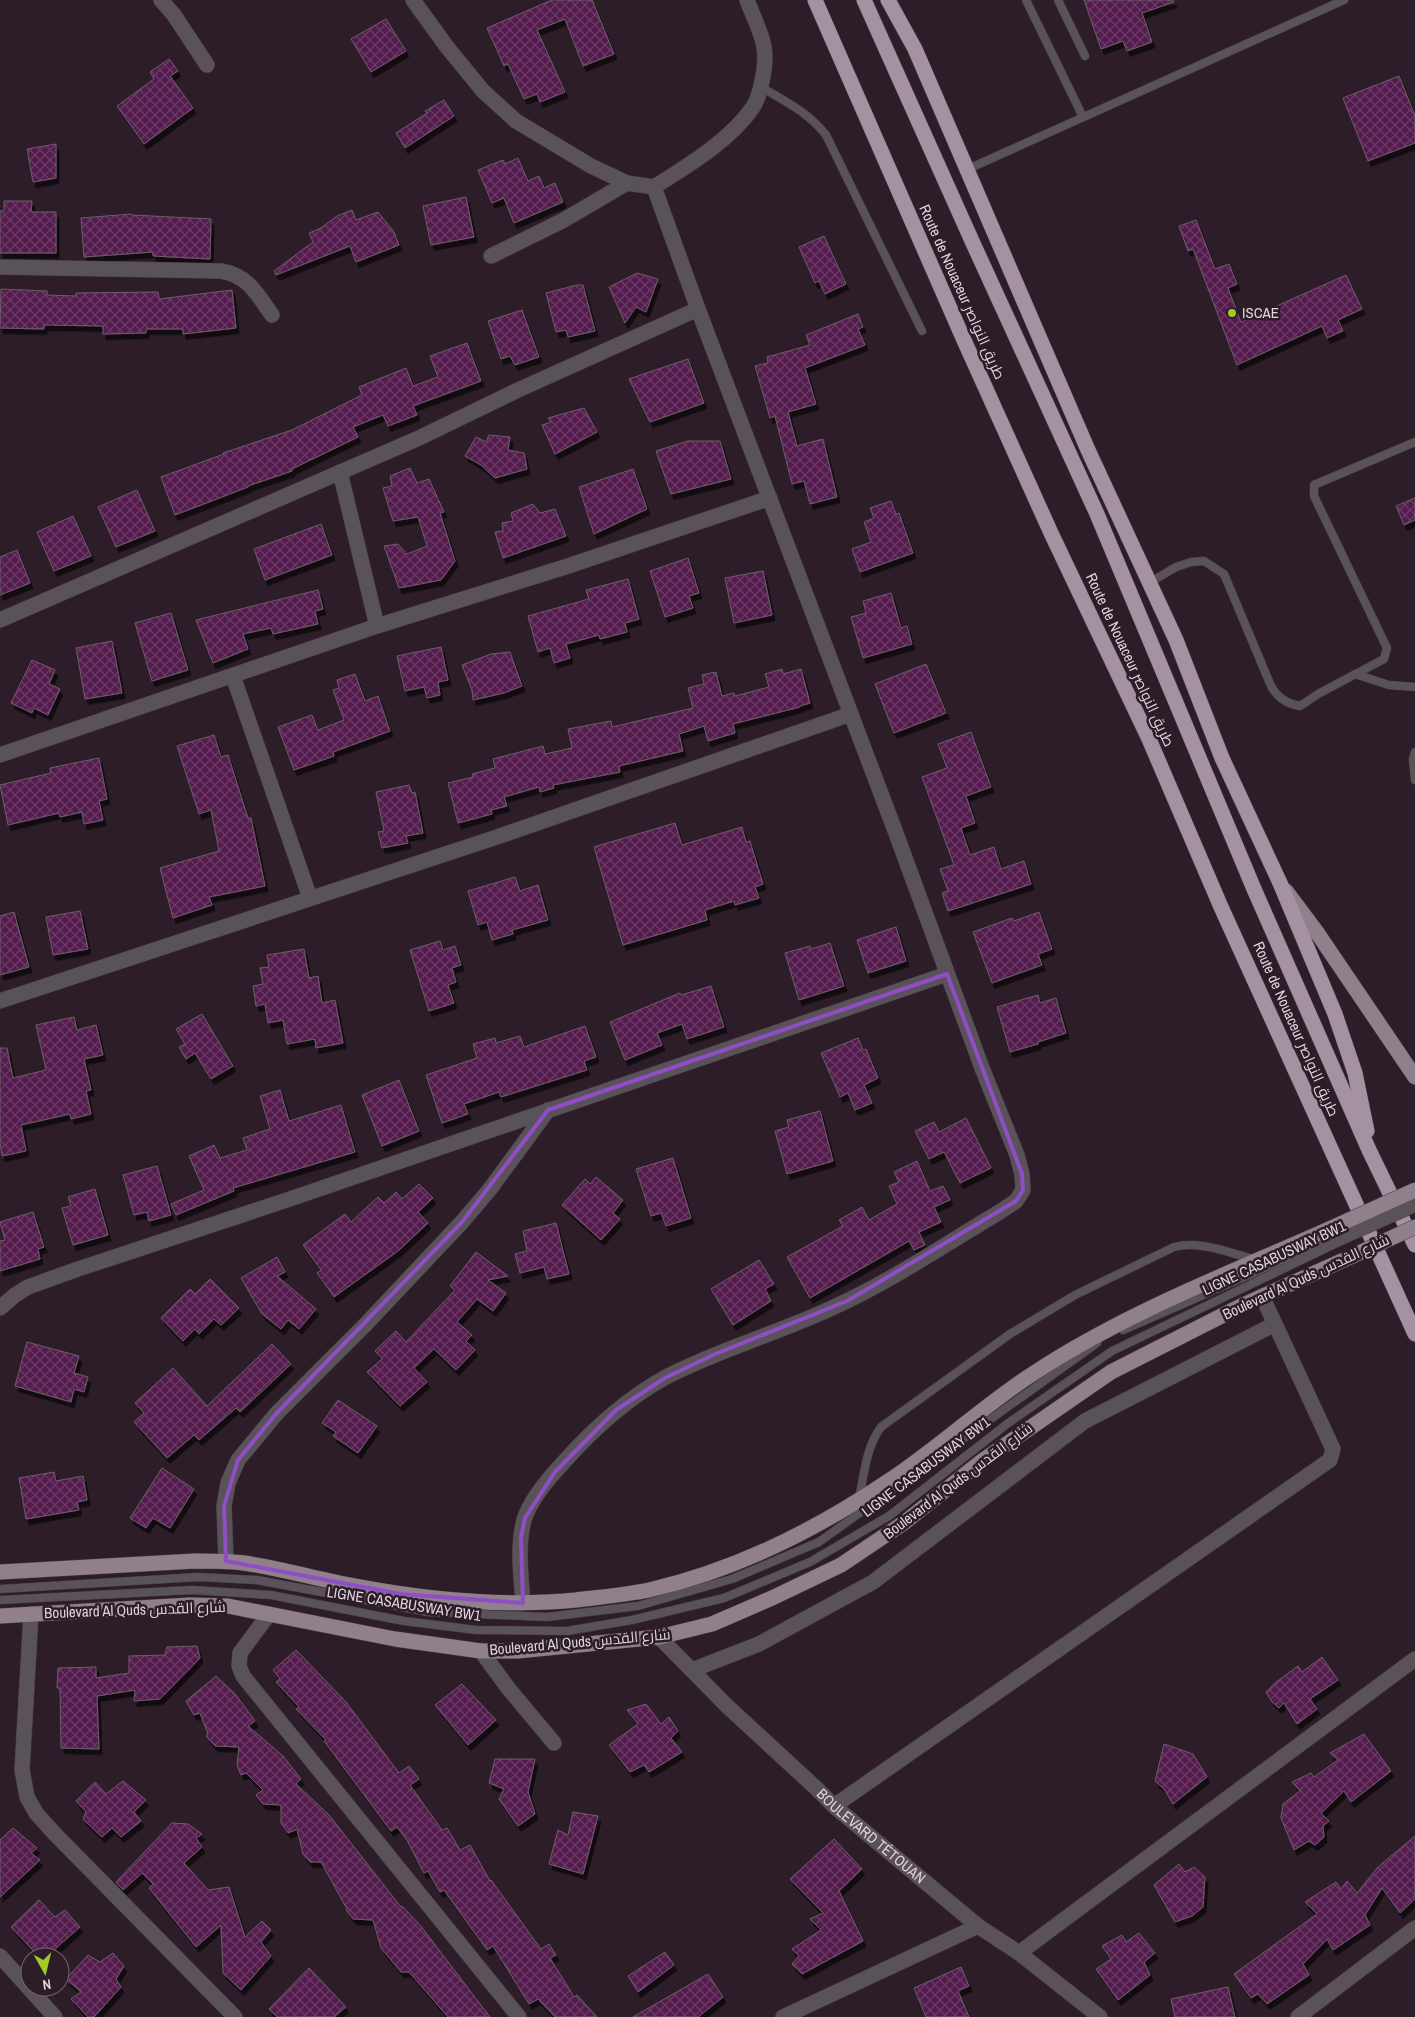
<svg xmlns="http://www.w3.org/2000/svg" width="1415" height="2017" font-family="'Archivo Narrow',Cairo,sans-serif">
<defs>
<pattern id="building-cross-hatch" width="8" height="8" patternUnits="userSpaceOnUse" patternTransform="scale(1.25)"><rect width="8" height="8" fill="#531b4d"/><path d="M0 0l8 8M0 8l8-8" fill="none" stroke="#6b3b66"/></pattern>
<filter id="shadow"><feDropShadow dx="3" dy="5.5" stdDeviation="0" flood-color="#0009"/></filter>
</defs>
<rect width="100%" height="100%" fill="#2c1d29"/>
<g fill="url(#building-cross-hatch)" stroke="#6e5d6b" filter="url(#shadow)">
<polygon points="552,0 592,0 614,54 583,66 565,19 537,30 565,92 540,102 537,94 524,99 508,64 504,66 487,28"/>
<polygon points="1084,0 1173,0 1174,2 1142,13 1152,42 1127,51 1123,41 1101,49"/>
<polygon points="386,19 406,51 371,72 351,39"/>
<polygon points="169,59 178,71 170,76 193,108 144,144 117,106 154,79 150,72"/>
<polygon points="1399,76 1415,116 1415,143 1368,161 1343,98"/>
<polygon points="444,100 454,116 405,148 396,133 427,113 425,111"/>
<polygon points="56,144 56,178 33,182 27,149"/>
<polygon points="518,158 528,181 539,176 544,188 555,183 563,202 514,223 504,198 492,203 478,170 503,160 505,164"/>
<polygon points="466,197 474,237 431,245 423,206"/>
<polygon points="4,201 32,201 31,212 56,212 56,253 0,253 0,211 4,211"/>
<polygon points="352,210 356,220 378,212 394,232 399,245 356,262 350,246 276,275 274,271 313,242 309,233 321,228 337,216"/>
<polygon points="131,214 132,215 211,219 210,259 153,256 153,252 84,257 81,218"/>
<polygon points="1196,220 1215,269 1229,264 1237,284 1228,288 1241,322 1346,275 1362,309 1338,320 1343,331 1327,338 1322,326 1237,365 1193,249 1188,251 1179,226"/>
<polygon points="824,236 846,284 825,294 819,281 815,283 799,247"/>
<polygon points="637,273 658,279 646,312 636,307 625,323 609,287"/>
<polygon points="577,285 583,285 595,331 568,337 566,330 556,332 546,293"/>
<polygon points="1,289 47,291 47,295 76,296 76,293 158,292 159,299 232,290 236,328 183,334 183,329 146,329 146,333 103,334 103,326 44,325 44,329 0,328"/>
<polygon points="522,310 539,357 515,365 510,356 501,359 488,321"/>
<polygon points="858,314 863,327 858,329 865,345 805,368 816,404 788,412 797,446 823,439 837,497 810,504 804,481 792,484 775,416 770,418 755,366 768,363 767,357 810,345 806,335"/>
<polygon points="467,343 481,381 413,406 417,415 388,426 383,415 353,427 358,437 292,469 292,471 248,486 248,487 175,515 161,477 224,454 223,453 292,430 362,395 359,387 406,368 413,386 438,377 430,356"/>
<polygon points="688,359 704,403 650,422 629,379"/>
<polygon points="584,408 597,432 555,454 542,425 551,422 548,418"/>
<polygon points="489,435 510,437 508,450 524,453 527,469 495,478 481,465 465,456 476,437 486,442"/>
<polygon points="688,441 720,441 731,479 671,494 656,451"/>
<polygon points="410,468 417,483 429,479 444,512 440,513 455,561 441,580 399,588 384,546 398,544 407,554 427,546 418,517 393,521 383,488 392,486 390,476"/>
<polygon points="633,469 647,509 594,534 579,487"/>
<polygon points="137,490 155,531 116,547 98,507"/>
<polygon points="1415,498 1415,520 1404,525 1396,506"/>
<polygon points="891,501 896,514 899,513 913,553 860,572 852,549 871,542 864,522 874,518 870,508"/>
<polygon points="533,504 540,513 555,509 566,536 503,558 495,532 503,531 502,523 513,521 511,513"/>
<polygon points="73,516 91,556 54,571 37,532"/>
<polygon points="321,524 332,555 265,580 254,549"/>
<polygon points="17,550 30,583 0,595 0,557"/>
<polygon points="688,558 699,593 689,596 693,608 665,617 650,571"/>
<polygon points="763,571 772,615 734,623 725,578"/>
<polygon points="628,579 639,619 625,623 627,632 600,639 599,635 566,644 570,658 554,663 550,648 538,652 528,616 589,599 586,590"/>
<polygon points="318,590 323,609 315,611 318,624 273,634 271,628 243,634 248,649 213,663 196,620"/>
<polygon points="891,593 901,628 907,626 912,644 863,658 851,617 866,613 863,601"/>
<polygon points="171,613 188,670 152,681 135,623"/>
<polygon points="112,641 122,693 85,699 76,648"/>
<polygon points="441,647 448,680 438,682 440,695 427,698 424,687 405,691 397,656"/>
<polygon points="510,652 522,686 504,693 473,700 472,690 462,665 491,654"/>
<polygon points="32,660 55,670 49,684 60,689 48,715 34,708 32,713 11,703"/>
<polygon points="926,664 946,713 894,733 875,684"/>
<polygon points="782,669 783,674 801,669 810,703 800,706 800,707 733,724 735,733 708,741 704,726 679,734 683,751 619,766 620,772 553,785 554,788 540,792 539,787 504,797 507,806 491,810 492,814 458,823 448,783 473,777 472,774 495,768 493,759 543,746 545,754 572,748 568,729 611,721 612,727 693,708 688,688 704,684 702,675 716,672 722,696 734,693 735,696 769,687 765,674"/>
<polygon points="355,674 365,701 378,696 390,731 333,752 334,756 294,770 278,727 312,715 318,730 344,720 333,690 339,688 337,680"/>
<polygon points="971,732 991,787 966,796 975,823 961,828 970,855 994,847 1001,869 1024,861 1031,884 948,911 942,893 948,891 940,869 954,865 922,777 947,768 938,744"/>
<polygon points="214,735 221,757 228,755 248,818 251,818 265,886 209,897 212,905 173,918 160,868 219,851 211,810 199,814 177,746"/>
<polygon points="99,758 107,799 99,801 103,820 84,824 82,812 60,817 59,813 8,825 0,785 51,773 50,768"/>
<polygon points="409,785 412,793 415,792 423,833 406,836 408,843 382,848 378,832 384,831 376,792"/>
<polygon points="675,823 682,845 742,827 746,842 750,841 763,884 755,887 759,898 735,905 734,901 705,910 707,920 623,945 594,847"/>
<polygon points="515,877 520,891 538,885 548,920 512,930 513,934 492,940 487,922 478,925 468,891"/>
<polygon points="80,911 88,949 53,955 46,917"/>
<polygon points="14,912 29,967 0,975 0,916"/>
<polygon points="1039,912 1052,949 1038,954 1042,965 992,983 973,932 1012,918 1014,921"/>
<polygon points="896,927 906,961 868,973 857,940"/>
<polygon points="440,941 443,950 455,946 461,965 452,968 456,982 448,985 454,1003 429,1011 410,950"/>
<polygon points="830,943 844,986 799,1000 785,953 810,946 811,949"/>
<polygon points="304,949 309,978 318,976 322,1003 335,1000 343,1043 316,1048 315,1039 287,1044 283,1020 268,1023 265,1004 256,1006 253,986 263,984 260,968 269,967 267,955"/>
<polygon points="711,986 724,1027 687,1039 682,1024 657,1033 662,1045 625,1060 610,1022 680,993 681,995"/>
<polygon points="1038,995 1040,1003 1056,998 1066,1033 1038,1042 1038,1044 1010,1052 997,1007"/>
<polygon points="202,1014 233,1066 211,1079 195,1053 186,1059 179,1047 185,1044 176,1029"/>
<polygon points="74,1017 77,1030 96,1025 103,1055 84,1059 91,1090 86,1091 91,1114 71,1119 70,1114 21,1125 26,1151 2,1156 0,1142 0,1048 7,1048 13,1078 46,1070 36,1025"/>
<polygon points="585,1026 596,1057 584,1061 587,1070 501,1097 499,1092 464,1104 468,1114 442,1123 426,1075 477,1058 473,1044 495,1038 496,1043 520,1036 524,1047"/>
<polygon points="858,1038 863,1050 866,1049 878,1078 864,1085 872,1103 855,1110 848,1093 840,1097 821,1053"/>
<polygon points="399,1080 419,1131 382,1146 362,1095"/>
<polygon points="280,1090 289,1121 341,1105 355,1152 233,1188 234,1191 176,1215 171,1204 204,1190 189,1156 214,1145 220,1158 247,1150 243,1138 270,1129 260,1096"/>
<polygon points="820,1111 833,1161 787,1174 775,1131 789,1127 787,1120"/>
<polygon points="966,1118 991,1168 960,1183 944,1152 929,1159 915,1131 934,1122 939,1132"/>
<polygon points="673,1158 691,1218 666,1226 661,1213 651,1216 636,1169"/>
<polygon points="917,1161 930,1191 943,1186 950,1200 934,1207 941,1222 919,1232 925,1245 914,1250 909,1241 810,1298 787,1257 843,1226 839,1220 862,1207 869,1220 897,1204 889,1186 899,1182 894,1172"/>
<polygon points="157,1166 171,1215 149,1221 147,1212 134,1215 123,1175"/>
<polygon points="596,1177 623,1200 613,1213 620,1219 601,1240 562,1205 585,1179 590,1184"/>
<polygon points="419,1184 433,1198 418,1212 428,1223 398,1251 334,1297 317,1273 321,1270 303,1245 345,1214 351,1222 378,1197 384,1203 396,1192 402,1199"/>
<polygon points="95,1189 108,1235 73,1245 62,1208 71,1206 68,1197"/>
<polygon points="33,1212 44,1247 38,1249 40,1259 0,1271 0,1241 5,1240 0,1222"/>
<polygon points="556,1223 569,1274 547,1279 544,1267 520,1273 515,1254 527,1251 523,1231"/>
<polygon points="476,1252 508,1276 488,1280 506,1293 493,1311 477,1299 457,1322 472,1335 466,1341 475,1350 456,1370 434,1349 414,1368 427,1382 400,1406 367,1372 382,1359 375,1351 396,1331 406,1342 455,1290 450,1286"/>
<polygon points="277,1257 285,1272 277,1276 316,1309 299,1329 288,1320 281,1329 262,1314 241,1278"/>
<polygon points="759,1260 774,1284 765,1289 771,1301 733,1325 711,1289"/>
<polygon points="210,1279 239,1308 221,1325 214,1319 199,1334 195,1329 183,1341 161,1318 190,1289 195,1294"/>
<polygon points="27,1342 79,1356 74,1373 88,1377 84,1392 74,1389 71,1402 15,1386"/>
<polygon points="272,1344 291,1364 240,1412 236,1408 199,1440 194,1435 167,1458 134,1422 144,1413 135,1403 173,1368 207,1406"/>
<polygon points="338,1400 377,1426 358,1453 333,1436 336,1432 322,1423"/>
<polygon points="162,1468 194,1489 170,1528 153,1518 146,1528 130,1518"/>
<polygon points="54,1472 56,1481 83,1476 87,1500 77,1502 79,1510 26,1519 19,1478"/>
<polygon points="197,1646 200,1658 160,1699 134,1701 135,1690 97,1696 99,1749 61,1748 60,1688 57,1688 58,1668 96,1667 96,1678 129,1673 129,1656 165,1655 167,1647"/>
<polygon points="296,1650 346,1702 399,1773 409,1766 419,1779 410,1785 442,1830 447,1828 460,1850 470,1845 490,1881 491,1880 541,1949 549,1944 556,1955 550,1958 574,1997 577,1995 597,2017 555,2017 538,1999 529,2004 493,1946 487,1950 444,1890 440,1892 428,1871 424,1873 408,1842 397,1827 391,1831 324,1741 326,1740 296,1709 299,1707 276,1682 280,1679 273,1670"/>
<polygon points="1322,1657 1338,1680 1310,1699 1317,1709 1297,1724 1284,1703 1279,1708 1272,1702 1266,1692 1275,1683 1298,1666 1302,1672"/>
<polygon points="216,1676 236,1695 255,1721 248,1726 283,1756 301,1779 296,1784 329,1815 401,1907 402,1906 420,1925 490,2017 448,2017 409,1972 401,1972 381,1948 373,1920 353,1919 346,1910 347,1909 321,1862 310,1862 303,1854 297,1829 288,1833 281,1823 281,1805 263,1804 256,1795 263,1790 246,1773 241,1775 237,1765 239,1747 215,1746 206,1736 208,1734 200,1713 194,1715 186,1701"/>
<polygon points="462,1684 496,1720 468,1745 435,1705"/>
<polygon points="646,1704 661,1724 669,1717 678,1731 671,1738 682,1752 649,1772 644,1765 630,1772 609,1745 638,1724 627,1710"/>
<polygon points="1364,1734 1391,1771 1351,1802 1344,1791 1321,1813 1329,1821 1323,1826 1324,1837 1315,1845 1309,1841 1294,1850 1281,1818 1283,1804 1300,1791 1292,1782 1311,1773 1314,1777 1338,1760 1330,1753"/>
<polygon points="1164,1744 1193,1754 1207,1777 1173,1804 1164,1789 1155,1781"/>
<polygon points="495,1759 535,1759 528,1792 535,1814 518,1826 499,1799 504,1789 489,1783"/>
<polygon points="123,1781 146,1800 134,1812 141,1821 121,1837 112,1828 102,1837 83,1819 86,1812 76,1801 95,1782 106,1794"/>
<polygon points="573,1812 598,1816 583,1874 549,1864 558,1830 568,1835"/>
<polygon points="172,1823 188,1824 202,1834 196,1838 202,1847 184,1863 208,1890 229,1887 245,1937 262,1921 271,1930 261,1942 271,1956 241,1990 223,1973 221,1925 196,1947 149,1888 153,1884 142,1873 123,1890 116,1882"/>
<polygon points="13,1828 37,1848 31,1853 40,1860 0,1897 0,1840"/>
<polygon points="1415,1836 1415,1899 1400,1913 1382,1888 1365,1915 1370,1925 1333,1950 1327,1939 1303,1964 1309,1975 1267,2004 1258,1994 1251,1998 1234,1974 1317,1914 1305,1902 1336,1882 1341,1889 1347,1881 1357,1893 1378,1867"/>
<polygon points="834,1839 862,1869 839,1891 863,1941 802,1974 792,1964 799,1956 792,1949 821,1930 810,1919 823,1913 790,1879"/>
<polygon points="1179,1864 1185,1872 1194,1867 1205,1877 1203,1907 1192,1916 1175,1922 1154,1885"/>
<polygon points="39,1900 55,1917 65,1910 80,1927 46,1957 39,1957 11,1927"/>
<polygon points="1139,1933 1155,1953 1144,1962 1150,1975 1118,2000 1096,1969 1111,1959 1102,1946 1122,1935 1126,1942"/>
<polygon points="665,1952 674,1965 638,1992 628,1976"/>
<polygon points="113,1953 124,1966 116,1979 121,1987 94,2017 88,2017 71,1999 81,1992 66,1979 88,1955 100,1962"/>
<polygon points="961,1967 969,1986 958,1991 969,2017 926,2017 914,1988"/>
<polygon points="309,1968 346,2007 334,2017 277,2017 269,2009"/>
<polygon points="708,1974 723,1997 698,2017 633,2017"/>
<polygon points="1228,1987 1235,2017 1175,2017 1171,1999"/>
</g>
<g fill="none" stroke-linecap="round" stroke-linejoin="round">
<defs>
<g id="lane">
<polyline points="1026,0 1083,117"/>
<polyline points="1058,0 1085,56"/>
<path d="M761,87C786,102 808,112 826,135L922,331"/>
<polyline points="968,169 1344,0"/>
<path d="M1149,583L1176,567L1191,562L1204,561L1224,574L1271,686C1277,697 1287,704 1300,706L1318,694L1384,659L1387,648L1314,496V485L1415,442"/>
<polyline points="1355,674 1389,685 1415,687"/>
<polyline points="1415,752 1413,759 1415,780"/>
<polyline points="1123,1330 1334,1238"/>
<path d="M859,1499C864,1475 866,1447 881,1427L1010,1334L1075,1295L1174,1247C1199,1240 1229,1253 1254,1259"/>
<polyline points="0,1589 198,1577 257,1580 428,1612 547,1617 638,1606 732,1579 819,1542 1097,1343"/>
<polyline points="0,1600 192,1590 271,1595 404,1621 476,1630 567,1631 632,1620 724,1598 810,1562 889,1516 1007,1424 1112,1351 1337,1243"/>
</g>
<g id="street">
<polyline points="161,0 174,15 207,65"/>
<path d="M413,0L447,47L483,91L516,121L591,166L627,183L654,187C687,166 731,140 753,107C761,95 767,62 764,47C762,33 752,14 747,0"/>
<polyline points="491,256 562,221 627,183"/>
<path d="M0,267L221,271C249,276 256,293 272,315"/>
<polyline points="340,472 377,626"/>
<polyline points="0,620 419,438 518,390 698,309"/>
<polyline points="233,676 310,898"/>
<polyline points="0,755 377,626 565,567 770,498"/>
<polyline points="0,1001 497,837 851,714"/>
<polyline points="0,1308 15,1295 28,1287 78,1269 287,1200 947,974"/>
<polyline points="226,1561 224,1506 228,1483 238,1460 276,1414 365,1325 462,1222 490,1189 548,1110"/>
<path d="M523,1603C521,1576 517,1547 524,1520C530,1500 548,1479 562,1464C592,1430 626,1399 666,1377C720,1349 779,1333 834,1307C891,1281 944,1245 998,1213L1016,1201L1023,1190L1022,1174L1017,1155L982,1068L897,836L698,309L654,187"/>
<polyline points="31,1614 22,1770 27,1797 36,1813 53,1832 235,2017"/>
<polyline points="269,1614 240,1653 239,1666 243,1676 519,2017"/>
<path id="s1" d="M659,1637L727,1706L816,1788L834,1806L978,1926L1019,1953L1100,2017"/>
<polyline points="481,1651 508,1688 554,1743"/>
<polyline points="692,1670 759,1644 873,1582 1085,1421 1275,1324"/>
<polyline points="834,1806 1330,1460 1333,1449 1262,1296"/>
<polyline points="1019,1953 1415,1659"/>
<polyline points="0,1956 55,2017"/>
<polyline points="783,2017 978,1926"/>
<polyline points="1298,2017 1415,1928"/>
</g>
<g id="primary">
<polyline points="1286,891 1316,931 1415,1077"/>
<path d="M0,1572L195,1561C211,1561 228,1561 244,1563C283,1569 321,1580 360,1587C430,1600 504,1607 576,1600C600,1597 625,1595 649,1590C737,1570 816,1530 890,1480C940,1447 984,1405 1034,1373C1125,1313 1230,1273 1329,1229"/>
<polyline points="0,1616 190,1605 228,1606 395,1639 481,1651 517,1651 659,1637 712,1624 772,1598 841,1565 905,1522 982,1461 1111,1372 1243,1305 1346,1259"/>
</g>
<g id="highway">
<polyline points="815,0 963,338 1051,533 1149,739 1221,907 1415,1334"/>
<polyline points="864,0 972,241 1097,514 1254,889 1369,1150 1415,1245"/>
<polyline points="888,0 915,49 1088,450 1176,640 1222,758 1280,883 1335,1014 1355,1073 1367,1131"/>
</g>
</defs>
<use href="#lane" stroke="#483a46" stroke-width="9"/>
<use href="#street" stroke="#483a46" stroke-width="16"/>
<use href="#primary" stroke="#483a46" stroke-width="16"/>
<use href="#highway" stroke="#483a46" stroke-width="16"/>
<use href="#lane" stroke="#595258" stroke-width="8"/>
<use href="#street" stroke="#595258" stroke-width="15"/>
<use href="#primary" stroke="#8f808c" stroke-width="15"/>
<use href="#highway" stroke="#a492a1" stroke-width="15"/>
<defs>
<g id="lane-bridge">
<polyline points="1334,1238 1415,1201"/>
<polyline points="1337,1243 1415,1208"/>
</g>
<g id="primary-bridge">
<polyline points="1329,1229 1415,1190"/>
<polyline points="1346,1259 1415,1227"/>
</g>
</defs>
<use href="#lane-bridge" stroke="#483a46" stroke-width="9" stroke-linecap="butt"/>
<use href="#primary-bridge" stroke="#483a46" stroke-width="16" stroke-linecap="butt"/>
<use href="#lane-bridge" stroke="#595258" stroke-width="8"/>
<use href="#primary-bridge" stroke="#8f808c" stroke-width="15"/>
</g>
<path fill="none" stroke="#8f4ec5" stroke-width="4" stroke-linejoin="round" d="M947,974L1022,1174L1023,1190L1016,1201L847,1301L713,1355L665,1378L616,1410L555,1472L525,1518L521,1537L523,1603L400,1594L226,1561L224,1506L238,1460L276,1414L462,1222L548,1110Z"/>
<circle fill="#a3c927" stroke="#2c1d29" stroke-width="2" cx="1232" cy="313" r="5"/>
<g text-anchor="middle" stroke-width="5" stroke-linejoin="round" paint-order="stroke">
<g font-size="15" fill="#ded4dc" stroke="#2c1d29">
<text transform="translate(962 292) rotate(66)" y="5">Route de Nouaceur طريق النواصر</text>
<text transform="translate(1130 660) rotate(65)" y="5">Route de Nouaceur طريق النواصر</text>
<text transform="translate(1296 1029) rotate(66)" y="5">Route de Nouaceur طريق النواصر</text>
<text transform="translate(1274 1258) rotate(-25)" y="5">LIGNE CASABUSWAY BW1</text>
<text transform="translate(1306 1277) rotate(-25)" y="5">Boulevard Al Quds شارع القدس</text>
<text transform="translate(926 1467) rotate(-37)" y="5">LIGNE CASABUSWAY BW1</text>
<text transform="translate(958 1481) rotate(-37)" y="5">Boulevard Al Quds شارع القدس</text>
<text transform="translate(404 1604) rotate(9)" y="5">LIGNE CASABUSWAY BW1</text>
<text transform="translate(135 1610) rotate(-2)" y="5">Boulevard Al Quds شارع القدس</text>
<text transform="translate(580 1642) rotate(-5)" y="5">Boulevard Al Quds شارع القدس</text>
<text dy="5" stroke="none"><textPath href="#s1" startOffset="291">BOULEVARD TÉTOUAN</textPath></text>
</g>
<g font-size="15" fill="#ded4dc" stroke="#2c1d29" text-anchor="start">
<text x="1242" y="318">ISCAE</text>
</g>
</g>
<g transform="translate(45 1972) rotate(172)"><circle r="24" fill="#2c1d29" stroke="#736671"/>
<path d="M0-4L9 19L0 12L-9 19Z" fill="#a3c927"/>
<text y="-8" font-size="14" font-weight="bold" text-anchor="middle" fill="#ded4dc">N</text>
</g>
</svg>
